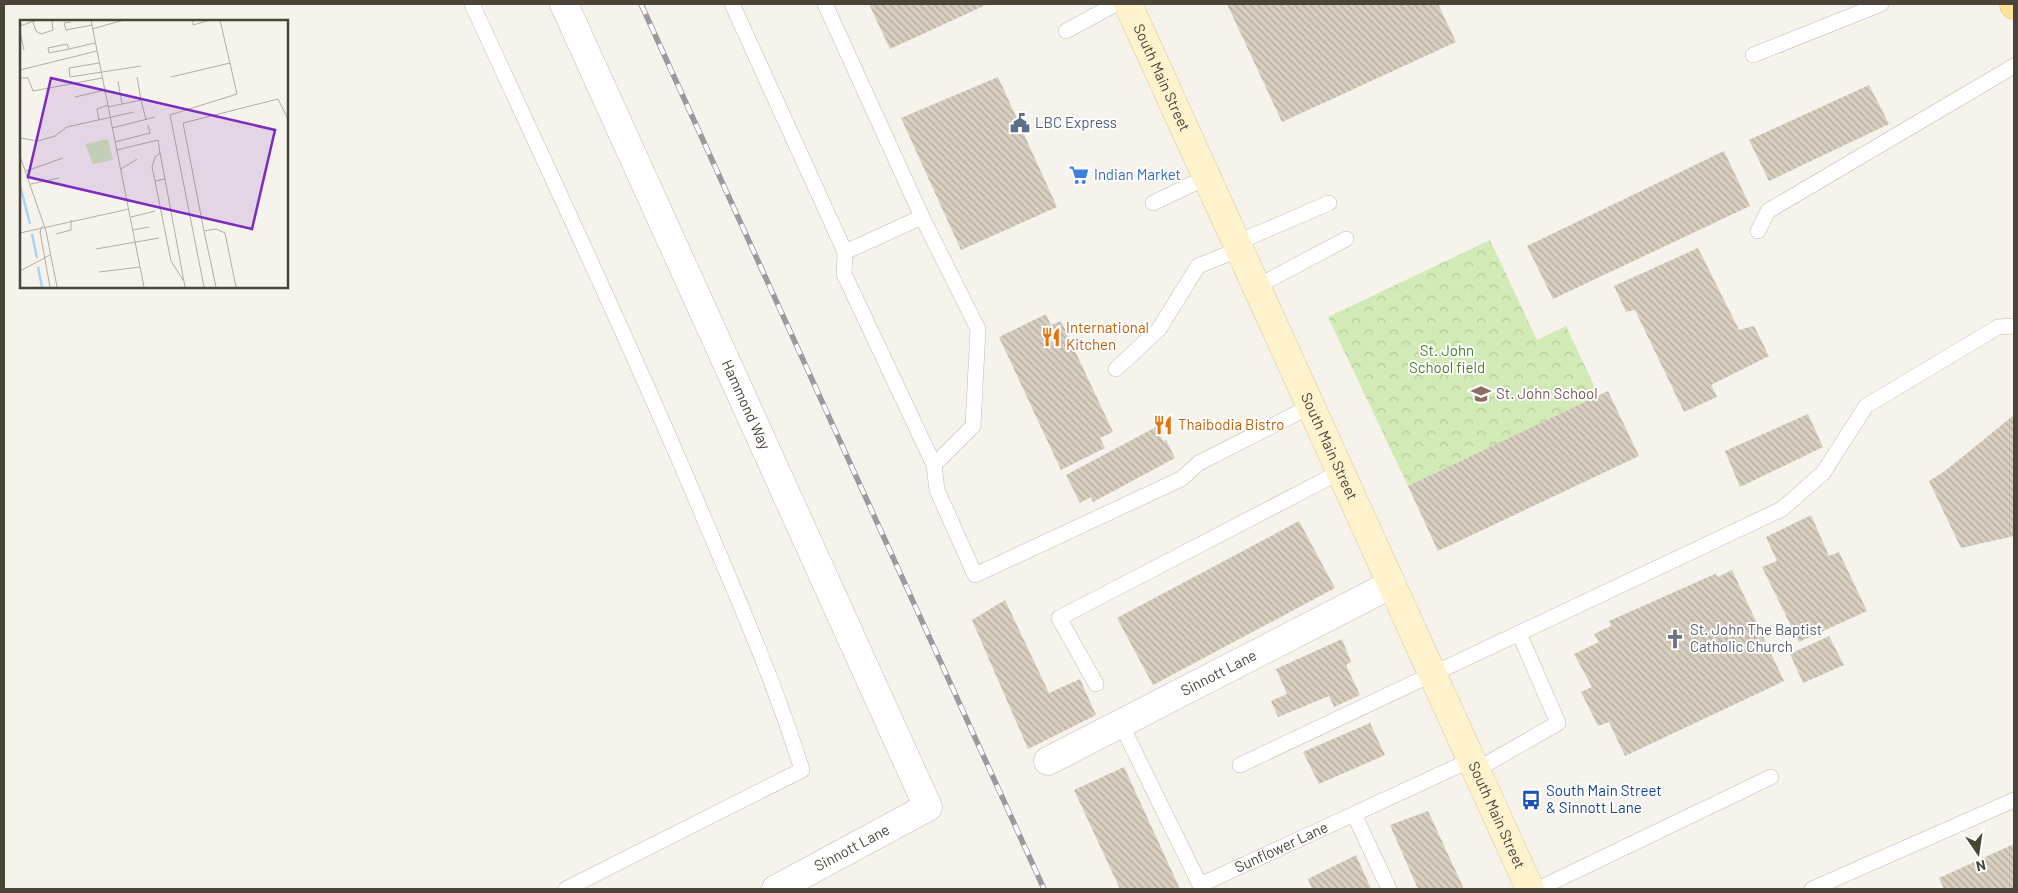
<svg xmlns="http://www.w3.org/2000/svg" width="2018" height="893" font-family="Barlow,sans-serif">
<defs>
<pattern id="park-crowns" width="20" height="18" patternUnits="userSpaceOnUse" patternTransform="scale(1.25)"><rect width="20" height="18" fill="#d2eab5"/><path d="M2 6a3 3 0 1 1 6 0M12 15a3 3 0 1 1 6 0" fill="none" stroke="#b6ca9c"/></pattern>
<pattern id="building-back-hatch" width="6" height="6" patternUnits="userSpaceOnUse" patternTransform="scale(1.25)"><rect width="6" height="6" fill="#d8cfc1"/><path d="M-1 5l2 2M0 0l6 6M5-1l2 2" fill="none" stroke="#b1aa9e"/></pattern>
</defs>
<rect width="100%" height="100%" fill="#f6f3ec"/>
<polygon fill="url(#park-crowns)" points="1490,240 1537,340 1566,326 1599,396 1408,486 1328,317"/>
<g fill="url(#building-back-hatch)">
<polygon points="869,4 988,4 890,49"/>
<polygon points="1227,4 1438,4 1456,42 1282,122"/>
<polygon points="998,77 1057,207 961,250 901,118"/>
<polygon points="1869,85 1889,124 1769,181 1749,140"/>
<polygon points="1724,151 1750,206 1553,299 1527,246"/>
<polygon points="1698,248 1739,330 1754,326 1769,356 1711,385 1717,397 1684,412 1635,310 1626,312 1614,286"/>
<polygon points="1046,314 1051,325 1061,321 1113,432 1100,438 1105,448 1061,470 999,337"/>
<polygon points="1608,391 1639,456 1438,551 1408,486"/>
<polygon points="1808,414 1823,447 1740,487 1725,451"/>
<polygon points="2014,415 2014,536 1961,548 1929,481 1945,471"/>
<polygon points="1156,427 1163,441 1166,440 1175,458 1093,502 1091,497 1080,503 1066,475"/>
<polygon points="1811,515 1829,556 1839,552 1867,611 1799,642 1762,567 1777,561 1766,537"/>
<polygon points="1299,521 1335,588 1153,685 1117,618"/>
<polygon points="1732,570 1784,681 1625,756 1609,722 1598,726 1581,692 1592,687 1574,654 1599,642 1594,634 1611,626 1609,621 1715,574 1718,577"/>
<polygon points="1005,600 1049,693 1080,679 1096,715 1028,749 972,620"/>
<polygon points="1829,636 1844,665 1803,683 1790,654"/>
<polygon points="1342,639 1351,662 1346,665 1360,695 1334,707 1329,696 1278,717 1271,701 1287,694 1276,669"/>
<polygon points="1370,723 1385,755 1319,784 1303,752"/>
<polygon points="1124,767 1180,889 1120,889 1074,790"/>
<polygon points="1428,811 1464,889 1418,889 1390,825"/>
<polygon points="2014,844 2014,889 1944,889 1939,878"/>
<polygon points="1356,855 1371,889 1312,889 1308,879"/>
</g>
<g fill="none" stroke-linecap="round" stroke-linejoin="round">
<defs>
<g id="service">
<path d="M472,4C550,174 630,343 703,516C738,599 775,683 802,770L566,889"/>
<polyline points="732,4 845,252 922,217 978,329 973,426 934,465 937,490 975,575 1181,479 1199,463 1311,406"/>
<polyline points="825,4 922,217"/>
<polyline points="1066,31 1116,4"/>
<polyline points="1753,55 1881,4"/>
<polyline points="1153,203 1207,177"/>
<polyline points="1758,231 1768,211 2014,66"/>
<polyline points="1236,243 1329,203"/>
<polyline points="845,252 844,274 934,465"/>
<polyline points="1256,287 1346,239"/>
<polyline points="1116,369 1159,329 1198,266 1240,249"/>
<polyline points="1096,684 1059,618 1340,472"/>
<path id="s1" d="M1121,724L1200,885L1471,760"/>
<polyline points="1240,765 1782,509 1823,473 1866,406 1998,327 2014,326"/>
<polyline points="1476,770 1558,723 1519,633"/>
<polyline points="1354,814 1389,889"/>
<polyline points="1538,889 1771,777"/>
<polyline points="1812,889 2014,800"/>
</g>
<g id="minor">
<path id="s2" d="M564,4L928,807L776,889"/>
<path id="s3" d="M1048,761L1392,584"/>
</g>
<g id="secondary">
<path id="s4" d="M1128,4L1530,889"/>
</g>
<polyline id="primary" points="2014,4 2014,5"/>
</defs>
<use href="#service" stroke="#c2bbae" stroke-width="16"/>
<use href="#minor" stroke="#c2bbae" stroke-width="29"/>
<use href="#secondary" stroke="#d6c79b" stroke-width="29"/>
<use href="#primary" stroke="#e6c16a" stroke-width="29"/>
<use href="#service" stroke="#fff" stroke-width="15"/>
<use href="#minor" stroke="#fff" stroke-width="28"/>
<use href="#secondary" stroke="#fff3cd" stroke-width="28"/>
<use href="#primary" stroke="#ffe39c" stroke-width="28"/>
<defs>
<polyline id="rail" points="641,4 1044,889"/>
</defs>
<use href="#rail" stroke="#9a9a9a" stroke-width="5.5"/>
<use href="#rail" stroke="#fff" stroke-width="4" stroke-dasharray="11" stroke-linecap="butt"/>
</g>
<defs>
<symbol id="civic-bare" viewBox="-9 -9 18 18"><path d="M-.6-6.5H3V-4.5H.6V-3L4-1V1h2V6H-6V1h2V-1L-.6-3ZM-1.2 2.5V6h2.4V2.5Z" fill="#5c6f8a" stroke="#fff" stroke-width="2.5" paint-order="stroke"/></symbol>
<symbol id="supermarket-bare" viewBox="-9 -9 18 18"><path d="M-6-5.5h2.5l.6 2H6L4.5 2H-2.5L-4.4-4H-6ZM-1.5 3.2a1.3 1.3 0 1 0 .1 0ZM3 3.2a1.3 1.3 0 1 0 .1 0Z" fill="#3f7fe0" stroke="#fff" stroke-width="2.5" paint-order="stroke"/></symbol>
<symbol id="restaurant-bare" viewBox="-9 -9 18 18"><path d="M-5-6h1v4h1v-4h1v4h1v-4h1v5L-1.5 .5V6h-2V.5L-5-1ZM5-6V6H3V1.5H1.5Q1.5-4 5-6Z" fill="#e8710a" stroke="#fff" stroke-width="2.5" paint-order="stroke"/></symbol>
<symbol id="school-bare" viewBox="-9 -9 18 18"><path d="M0-5L7-2L0 1L-7-2ZM-4 1L0 2.5L4 1V4Q0 6-4 4Z" fill="#8d6e63" stroke="#fff" stroke-width="2.5" paint-order="stroke"/></symbol>
<symbol id="church-bare" viewBox="-9 -9 18 18"><path d="M-1.2-6h2.4v3.5h3.3v2.4h-3.3V6h-2.4V-.1h-3.3v-2.4h3.3Z" fill="#6b7280" stroke="#fff" stroke-width="2.5" paint-order="stroke"/></symbol>
<symbol id="bus-bare" viewBox="-9 -9 18 18"><path d="M-5-6H5V4H4V6H2V4H-2V6H-4V4H-5ZM-3.5-4V0h7V-4ZM-3.5 1.2v1.5H-2V1.2ZM2 1.2v1.5H3.5V1.2Z" fill="#1a4fb4" stroke="#fff" stroke-width="2.5" paint-order="stroke"/></symbol>
</defs>
<g fill-rule="evenodd">
<use href="#civic-bare" x="1006" y="109" width="28" height="28"/>
<use href="#supermarket-bare" x="1065" y="161" width="28" height="28"/>
<use href="#restaurant-bare" x="1037" y="323" width="28" height="28"/>
<use href="#school-bare" x="1467" y="380" width="28" height="28"/>
<use href="#restaurant-bare" x="1149" y="411" width="28" height="28"/>
<use href="#church-bare" x="1661" y="625" width="28" height="28"/>
<use href="#bus-bare" x="1517" y="786" width="28" height="28"/>
</g>
<g text-anchor="middle" stroke-width="4" stroke-linejoin="round" paint-order="stroke">
<g font-size="15" fill="#4b4439" stroke="#fff">
<text dy="5" stroke="none"><textPath href="#s4" startOffset="81">South Main Street</textPath></text>
<text dy="5" stroke="none"><textPath href="#s2" startOffset="440">Hammond Way</textPath></text>
<text dy="5" stroke="none"><textPath href="#s4" startOffset="486">South Main Street</textPath></text>
<text dy="5" stroke="none"><textPath href="#s3" startOffset="192">Sinnott Lane</textPath></text>
<text dy="5" stroke="none"><textPath href="#s4" startOffset="891">South Main Street</textPath></text>
<text transform="translate(852 848) rotate(-28)" y="5">Sinnott Lane</text>
<text dy="5" stroke="none"><textPath href="#s1" startOffset="269">Sunflower Lane</textPath></text>
</g>
<g font-size="15" fill="#4e5e75" stroke="#fff" text-anchor="start">
<text x="1035" y="128">LBC Express</text>
</g>
<g font-size="15" fill="#366cbe" stroke="#fff" text-anchor="start">
<text x="1094" y="180">Indian Market</text>
</g>
<g font-size="15" fill="#c56008" stroke="#fff" text-anchor="start">
<text x="1066" y="333">International<tspan x="1066" dy="17">Kitchen</tspan></text>
<text x="1178" y="430">Thaibodia Bistro</text>
</g>
<g font-size="15" fill="#4a7f2a" stroke="#fff">
<text x="1447" y="356">St. John<tspan x="1447" dy="17">School field</tspan></text>
</g>
<g font-size="15" fill="#785e54" stroke="#fff" text-anchor="start">
<text x="1496" y="399">St. John School</text>
</g>
<g font-size="15" fill="#5b616d" stroke="#fff" text-anchor="start">
<text x="1690" y="635">St. John The Baptist<tspan x="1690" dy="17">Catholic Church</tspan></text>
</g>
<g font-size="15" fill="#164399" stroke="#fff" text-anchor="start">
<text x="1546" y="796">South Main Street<tspan x="1546" dy="17">&amp; Sinnott Lane</tspan></text>
</g>
</g>
<g transform="translate(20 20)">
<rect width="268" height="268" fill="#f6f3ec"/>
<path d="M88,119L93,140L73,144L65,124Z" fill="#d2eab5"/>
<path fill="none" stroke="#a9d4f2" stroke-width="2.5" d="M0,165L10,204M12,214L17,238M18,247L22,267"/>
<path fill="none" stroke="#b2ada4" stroke-width="1" d="M71,0L124,267M173,0V5L190,0M13,2L16,11L21,14L33,10L32,0M51,2L44,3L46,10L72,5M0,6L17,0M72,9L104,0M0,12L4,30M49,29L47,24L28,28L29,33L49,29L75,23M79,43L49,48L50,57L121,46M0,50L77,31M117,57L121,80M151,57L210,43M0,58H8L13,71L82,58M98,61L102,84M55,77L85,70M88,87L121,80L126,100M79,100L77,89L88,85M92,108L135,97M0,118L18,121L35,116L47,107L114,92M95,122L130,113L128,105M97,130L138,120L140,133L135,137L132,147L135,161L145,159L165,267M140,133L145,159M0,136L26,211L37,267M101,149L117,139M6,151L43,138M135,161L151,241L163,260M11,164L39,158M111,197L135,191M22,206L20,212L30,267M113,210L129,207M184,211L196,267M0,213L109,189M36,214L51,210V200M76,229L139,218M0,251L30,235M79,252L120,247M184,267L150,95L217,74L200,0M216,267L205,213L196,209L184,211L163,103L258,79L268,99"/>
<path fill="#7b2cbf" fill-opacity="0.15" stroke="#7b2cbf" stroke-width="2.5" d="M31,58L255,110L232,209L8,157Z"/>
<rect width="268" height="268" fill="none" stroke="#4b4439" stroke-width="2.5"/>
</g>
<rect width="2018" height="893" fill="none" stroke="#4b4439" stroke-width="10"/>
<g transform="translate(1978 853) rotate(167)" stroke="#ffffff" stroke-width="4" paint-order="stroke">
<path d="M0-4L9 19L0 12L-9 19Z" fill="#4b4439"/>
<text y="-8" font-size="14" font-weight="bold" text-anchor="middle" fill="#4b4439">N</text>
</g>
</svg>
